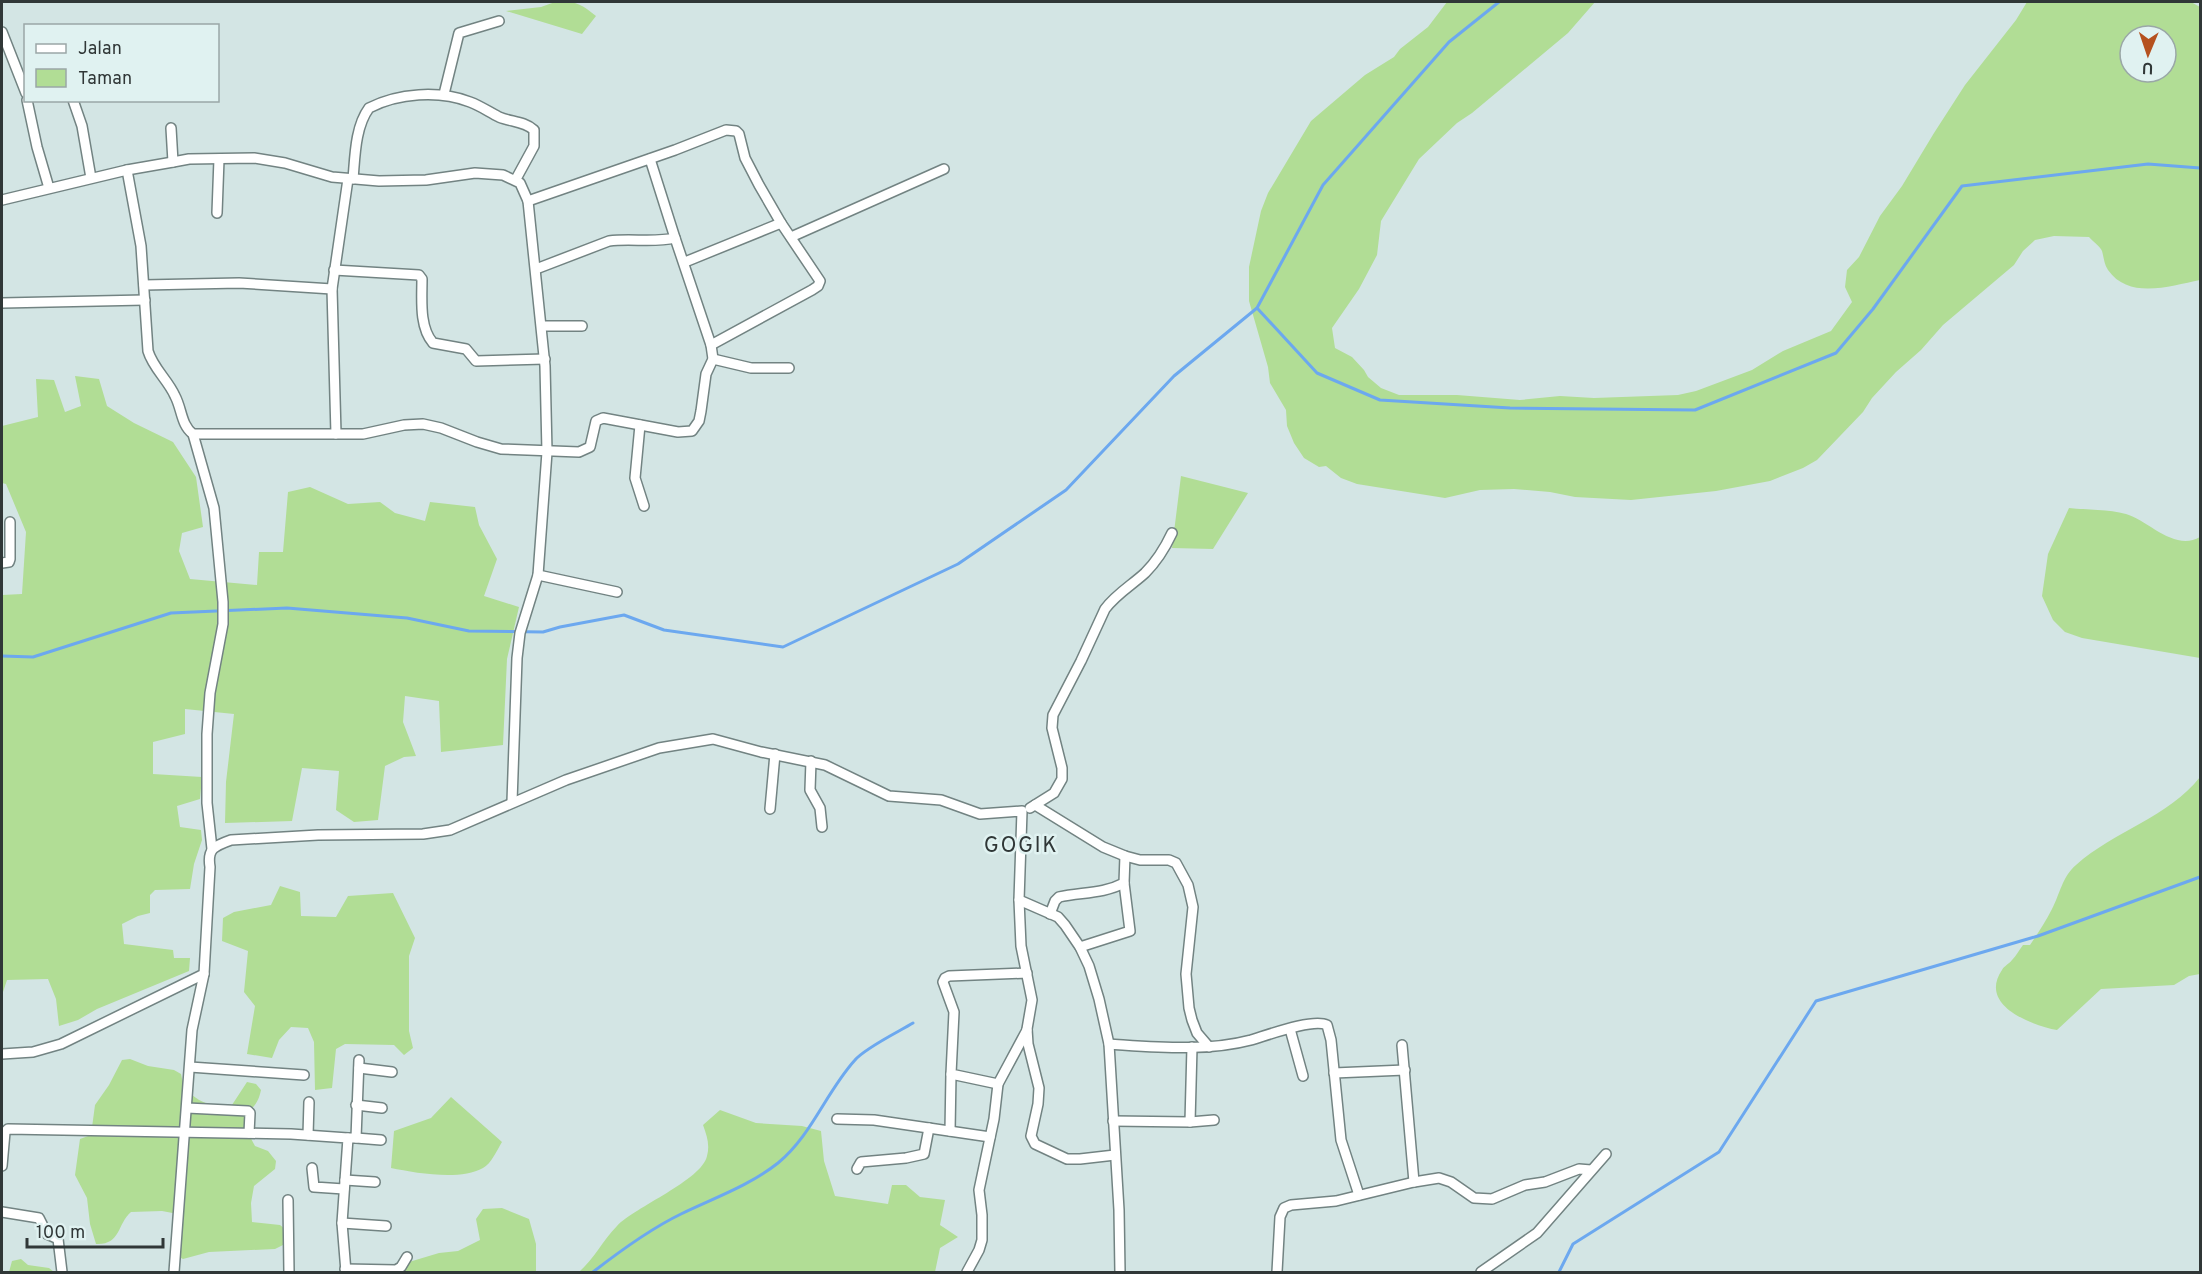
<svg xmlns="http://www.w3.org/2000/svg" width="2202" height="1274" font-family="Overpass,sans-serif">
<rect width="100%" height="100%" fill="#d3e5e4"/>
<g fill="#b1dd95" fill-rule="evenodd">
<path d="M555,2C575,1 580,3 596,16L582,34L506,11L541,7Z"/>
<path d="M1447,2H1595L1568,33L1472,113L1457,123L1419,159L1381,221L1377,255L1359,289L1332,328L1335,348L1352,357L1364,370L1368,377L1381,388L1399,395H1457L1520,400L1560,396L1594,398L1678,395L1696,391L1752,370L1783,351L1831,331L1852,302L1845,287L1847,270L1859,257L1880,216L1902,186L1934,133L1965,85L2016,20L2027,2H2191L2200,7V280C2170,286 2129,300 2108,270C2104,264 2104,258 2102,251C2100,246 2093,242 2089,237L2054,236L2035,240L2023,251L2014,265L1943,325L1921,350L1896,372L1872,398L1863,412L1817,460L1803,468L1770,481L1716,491L1631,500L1575,497L1550,492L1514,489L1480,490L1445,498L1357,484L1341,478L1326,466L1319,467L1304,458L1294,443L1287,426L1286,410L1270,383L1268,367L1249,301V267L1261,211L1268,193L1311,121L1365,75L1394,57L1400,49L1428,27ZM2130,36H2166V72H2130Z"/>
<polygon points="75,376 99,379 107,406 134,423 173,442 196,477 203,527 182,533 179,551 190,579 257,585 259,552 283,552 288,492 310,487 348,504 380,502 395,513 425,521 430,502 475,507 479,525 497,559 484,596 519,607 507,659 503,745 441,752 439,701 405,696 403,722 416,756 404,757 385,766 378,820 354,822 336,810 339,771 302,768 292,821 225,823 226,782 234,714 185,709 185,734 153,742 153,774 202,777 200,799 177,806 180,827 201,830 202,840 194,864 190,889 155,890 150,895 150,913 138,916 122,924 124,944 173,950 174,958 190,958 189,971 97,1009 78,1020 59,1026 56,999 48,979 7,980 2,995 2,595 22,594 26,532 6,484 2,483 2,426 38,417 36,379 54,380 65,412 81,406"/>
<polygon points="1181,476 1248,493 1213,549 1172,548"/>
<path d="M2069,508C2087,510 2109,509 2126,514C2149,521 2175,552 2200,537V658L2082,638L2065,632L2053,620L2042,596L2048,554Z"/>
<path d="M2200,777V974L2189,976L2174,985L2101,989L2057,1030C2031,1025 1978,1005 2002,970C2004,966 2009,964 2012,960C2016,956 2019,950 2023,945H2030C2038,933 2046,921 2052,909C2060,894 2062,877 2076,865C2114,831 2169,817 2200,777Z"/>
<polygon points="280,886 300,892 301,916 336,917 348,896 393,893 415,938 409,956 409,1031 413,1048 404,1055 394,1045 345,1044 336,1049 332,1088 315,1090 314,1042 308,1028 291,1027 279,1040 272,1058 247,1054 255,1006 244,992 248,951 222,941 223,918 234,912 271,905"/>
<path d="M130,1059L148,1066L174,1070L181,1074C185,1099 208,1106 230,1108L247,1082L256,1084L261,1090C255,1121 231,1103 255,1146L268,1151L276,1161L275,1169L254,1186L251,1203L252,1222L280,1225L285,1229L283,1245L275,1249L209,1252L183,1259L179,1257C179,1242 184,1230 183,1215L162,1211L131,1212C117,1224 121,1245 96,1244L90,1224L87,1198L75,1175L80,1139L91,1135L95,1105L109,1085L122,1060Z"/>
<path d="M451,1097L502,1142C497,1150 491,1164 483,1168C460,1181 416,1173 391,1168L394,1131L431,1118Z"/>
<path d="M720,1110L756,1123L802,1126L821,1131L824,1161L835,1196L888,1204L892,1185H906L920,1197L945,1200L940,1225L958,1237L940,1248L935,1272H579C594,1259 603,1240 617,1226C635,1207 702,1180 707,1156C710,1145 707,1136 703,1125Z"/>
<polygon points="502,1208 529,1219 536,1244 536,1271 404,1272 409,1262 439,1253 458,1251 480,1240 476,1219 483,1209"/>
<polygon points="21,1259 28,1265 49,1268 54,1272 9,1272 12,1261"/>
</g>
<g fill="none" stroke-linecap="round" stroke-linejoin="round">
<g stroke="#6ca8ef" stroke-width="3">
<polyline points="1257,308 1317,373 1380,400 1510,408 1695,410 1836,353 1873,309 1962,186 2148,164 2200,168"/>
<polyline points="2,656 33,657 171,613 287,608 407,618 469,631 543,632 560,627 624,615 664,630 783,647 958,564 1066,490 1174,376 1257,308 1323,185 1449,42 1499,2"/>
<path d="M593,1272C620,1251 650,1229 681,1214C714,1198 749,1186 778,1163C812,1135 826,1092 855,1060C865,1048 898,1032 913,1023"/>
<polyline points="1559,1272 1573,1244 1719,1152 1816,1001 2038,936 2200,877"/>
</g>
<defs>
<g id="minor">
<polyline points="2,32 26,93"/>
<polyline points="444,94 459,33 499,21"/>
<polyline points="27,100 37,147 49,188"/>
<polyline points="73,100 82,126 91,178"/>
<polyline points="171,128 173,162"/>
<polyline points="650,159 675,238"/>
<path d="M127,170L141,246L148,351C153,368 168,380 175,396C182,409 181,425 193,434H363L404,425L423,424L441,428L477,442L501,449L579,452L590,447L596,421L603,418L678,432L692,431L699,421L701,411L706,374L713,359L711,345L675,238C653,243 631,238 609,241L536,269"/>
<path d="M353,179C355,157 355,127 369,108C398,93 439,90 470,102C481,106 489,112 499,117C511,122 524,121 534,130V146L516,179"/>
<polyline points="2,200 127,170 173,162 189,159 254,158 285,163 332,177 379,181 426,180 475,173 503,175 520,183 528,201 545,366 547,452 538,575 520,633 517,658 512,802"/>
<polyline points="528,201 675,150 726,130 736,131 739,134 745,158 759,185 781,223 820,281 818,286 812,290 711,345"/>
<polyline points="217,213 219,159"/>
<polyline points="791,237 944,169"/>
<polyline points="685,262 781,223"/>
<path d="M334,270L419,275L422,279C422,299 419,327 433,343L466,349L476,361L545,359"/>
<polyline points="144,285 239,283 332,289"/>
<polyline points="2,303 145,300"/>
<polyline points="542,326 582,326"/>
<polyline points="713,359 751,368 789,368"/>
<polyline points="640,425 635,478 644,506"/>
<polyline points="193,434 214,508 223,602 223,624 210,693 207,734 207,803 212,849"/>
<polyline points="336,434 332,289 348,179"/>
<polyline points="2,563 9,562 10,559 10,522"/>
<polyline points="538,575 617,592"/>
<polyline points="811,761 810,790 820,808 822,827"/>
<polyline points="1035,805 1103,847 1125,856 1140,860 1169,860 1176,863 1188,885 1193,907 1186,974 1189,1008 1192,1020 1197,1033 1209,1047"/>
<path d="M1030,808L1054,793L1062,779V768L1052,728L1053,715L1081,661L1105,609C1116,594 1132,585 1145,573C1157,561 1165,548 1172,533"/>
<polyline points="770,809 775,754"/>
<polyline points="1019,900 1021,946 1032,1000 1027,1029 1028,1044 1039,1088 1038,1104 1031,1136 1035,1144 1067,1159 1080,1159 1115,1155"/>
<path d="M1050,914L1055,901L1059,897C1081,892 1103,894 1124,883L1125,856"/>
<polyline points="1080,947 1130,931 1124,883"/>
<polyline points="1290,1029 1303,1076"/>
<path d="M1109,1044C1156,1047 1206,1052 1251,1040C1268,1035 1313,1018 1327,1025L1331,1040L1341,1140L1359,1195"/>
<polyline points="1402,1045 1414,1182"/>
<path d="M2,1054L33,1052L61,1044L204,974L210,867C207,849 214,846 231,840L318,835L423,834L450,830L566,780L659,748L713,739L761,752L825,765L889,796L941,800L980,814L1022,811L1019,900L1058,917L1065,925L1080,947L1089,966L1099,999L1109,1044L1119,1210L1120,1272"/>
<polyline points="190,1067 304,1075"/>
<polyline points="359,1068 392,1072"/>
<polyline points="1334,1073 1405,1070"/>
<polyline points="998,1084 951,1074 954,1012 943,982 945,978 949,976 1027,973"/>
<polyline points="356,1105 382,1108"/>
<polyline points="187,1108 248,1111 250,1113 249,1133"/>
<polyline points="837,1119 874,1120 990,1137"/>
<polyline points="1113,1121 1190,1122 1192,1047"/>
<polyline points="1190,1122 1214,1120"/>
<polyline points="950,1131 951,1074"/>
<polyline points="308,1135 309,1102"/>
<polyline points="348,1138 356,1138 359,1060"/>
<polyline points="356,1138 381,1140"/>
<polyline points="2,1166 5,1132 8,1129 291,1134 348,1138 342,1223 346,1272"/>
<polyline points="312,1168 314,1187 344,1189"/>
<polyline points="857,1169 861,1162 906,1158 924,1154 929,1128"/>
<polyline points="345,1180 375,1182"/>
<polyline points="288,1200 289,1272"/>
<polyline points="2,1212 39,1218 47,1234 58,1239 62,1272"/>
<polyline points="342,1223 386,1226"/>
<polyline points="345,1269 396,1270 401,1267 407,1257"/>
<polyline points="174,1272 192,1030 204,974"/>
<polyline points="967,1272 979,1250 982,1240 982,1215 979,1190 994,1119 998,1084 1027,1030"/>
<polyline points="1277,1272 1280,1217 1284,1208 1291,1205 1336,1201 1414,1182 1439,1178 1451,1182 1474,1198 1492,1199 1525,1185 1545,1182 1579,1169 1591,1170"/>
<polyline points="1481,1272 1537,1233 1606,1154"/>
</g>
</defs>
<use href="#minor" stroke="#728382" stroke-width="12"/>
<use href="#minor" stroke="#fff" stroke-width="9"/>
</g>
<g text-anchor="middle" stroke-width="5" stroke-linejoin="round" paint-order="stroke">
<g font-size="22" letter-spacing="1.5" fill="#303737" stroke="#e0f2f1">
<text x="1021" y="852">GOGIK</text>
</g>
</g>
<rect width="2202" height="1274" fill="none" stroke="#303737" stroke-width="6"/>
<rect x="24" y="24" width="195" height="78" fill="#e0f2f1" stroke="#9aa7a7" stroke-width="1.5"/>
<rect x="36" y="44" width="30" height="9" fill="#ffffff" stroke="#9aa7a7" stroke-width="1.5"/>
<text x="78" y="54" font-size="18" fill="#303737">Jalan</text>
<rect x="36" y="69" width="30" height="18" fill="#b1dd95" stroke="#9aa7a7" stroke-width="1.5"/>
<text x="78" y="84" font-size="18" fill="#303737">Taman</text>
<g transform="translate(2148 54) rotate(182)"><circle r="28" fill="#e0f2f1" stroke="#9aa7a7" stroke-width="1.5"/>
<path d="M0-4.5L10 22L0 15L-10 22Z" fill="#b5511e"/>
<text y="-9" font-size="16" font-weight="bold" text-anchor="middle" fill="#303737">U</text>
</g>
<path d="M27 1238v9h136v-9" fill="none" stroke="#303737" stroke-width="3"/>
<text x="36" y="1238" font-size="18" fill="#303737" stroke="#e0f2f1" stroke-width="4.5" paint-order="stroke">100 m</text>
</svg>
